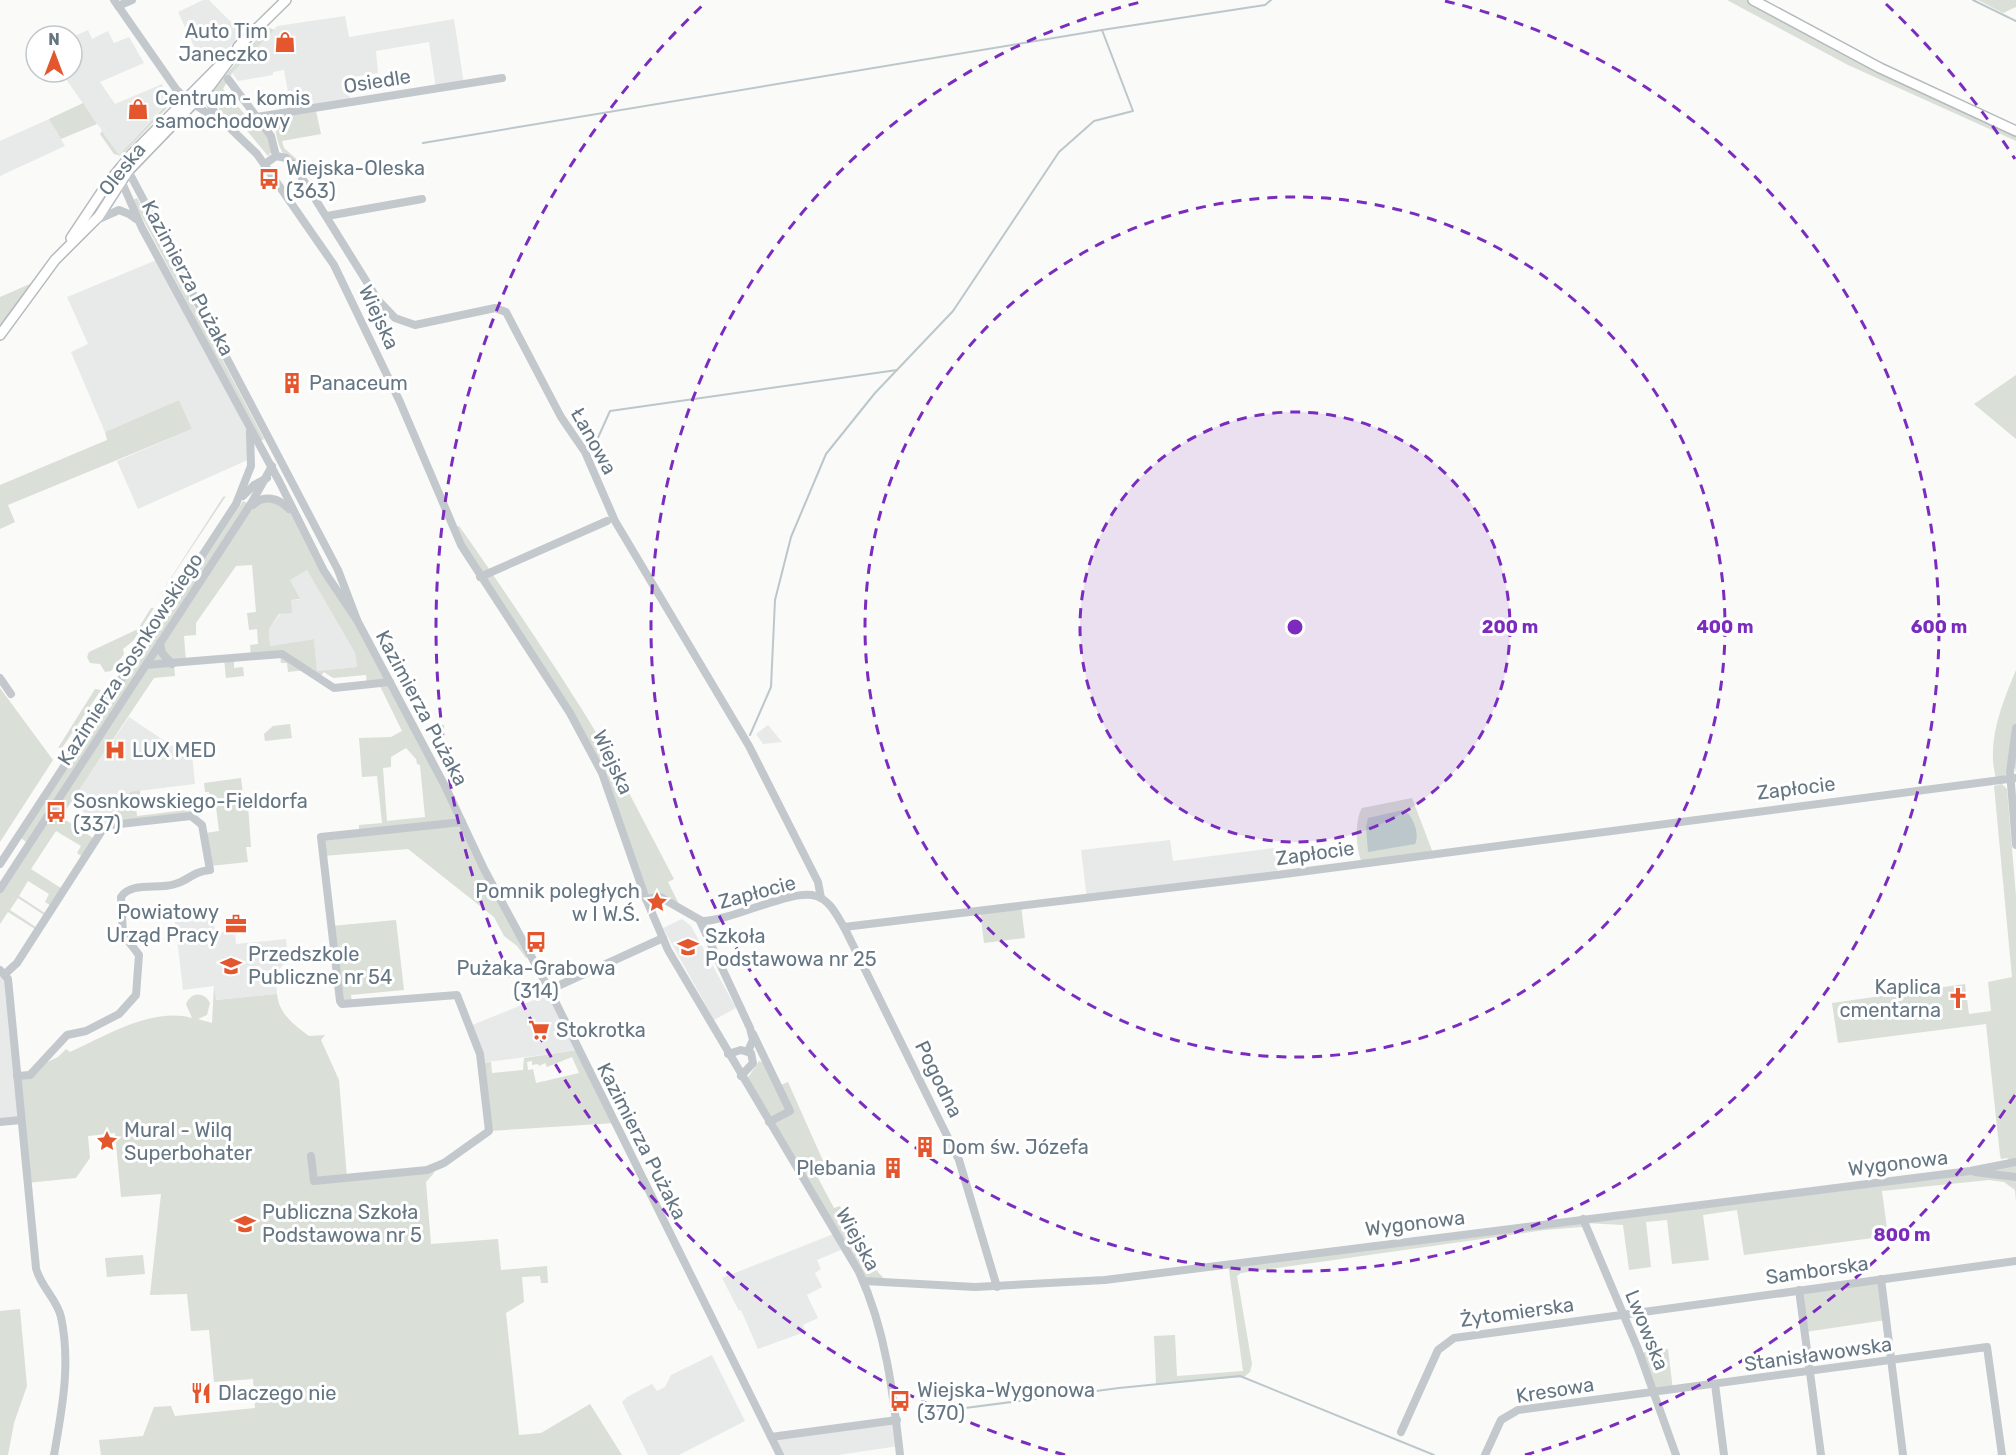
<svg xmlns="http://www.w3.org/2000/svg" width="2016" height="1455" font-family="Rubik,sans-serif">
<rect width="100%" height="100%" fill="#fafaf8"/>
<g fill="#e8e9e9">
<polygon points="203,0 209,0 243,34 212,64 194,46 178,12"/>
<polygon points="345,16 349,37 454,19 464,84 436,89 429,42 376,51 378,73 347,78 350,99 291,109 284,70 273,72 273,75 238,81 232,73 277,26"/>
<polygon points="88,30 92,39 108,31 114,43 129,37 144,63 100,82 115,104 162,84 164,91 170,97 164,103 165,105 119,155 61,72 72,72 72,37"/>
<polygon points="49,119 65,146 0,176 0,141"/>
<polygon points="159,259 249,427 252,458 138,509 117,461 192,429 179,400 105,432 71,352 88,344 67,297"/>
<polygon points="307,570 355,653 357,667 317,671 314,639 270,646 269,629 291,600 300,600 290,580"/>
<polygon points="129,717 172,746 191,745 195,784 130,792 100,833 93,828 97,821 70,803"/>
<polygon points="768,725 782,742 763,744 756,734"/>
<polygon points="1170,840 1173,861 1274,848 1278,875 1087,899 1081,850"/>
<polygon points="214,919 215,933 235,931 236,944 286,939 288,958 276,974 277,994 215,1000 214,986 183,990 175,922"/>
<polygon points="682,919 691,926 736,1008 714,1020 663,928"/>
<polygon points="0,970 5,974 21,1120 0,1122"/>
<polygon points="551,993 578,1050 481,1063 470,1026"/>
<polygon points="836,1233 846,1248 817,1260 821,1269 815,1273 822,1287 807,1295 818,1318 803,1325 805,1332 758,1349 741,1310 739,1311 722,1278"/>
<polygon points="712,1355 745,1421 679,1455 648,1455 622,1402 627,1397 652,1384 657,1391 665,1387 671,1375"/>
<polygon points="897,1420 899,1446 838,1455 780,1455 771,1437"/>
</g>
<g fill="#dadfd7" fill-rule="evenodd">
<polygon points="1727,0 1753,0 1847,51 2016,131 2016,141 1848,65"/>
<polygon points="1978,0 2016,0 2016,7 2003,13"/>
<polygon points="270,28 274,30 232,73 223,89 259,131 265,130 272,152 268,156 243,126 222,114 212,97 214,88 266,29"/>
<polygon points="83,103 97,124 61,139 49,119"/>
<polygon points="165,106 167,108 121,156 114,154 100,134 102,131 119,155"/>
<path d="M316,111L321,134L282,141L284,148L302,164C279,161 277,140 274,121L278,117Z"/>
<polygon points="137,198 264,439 260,441 133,200"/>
<polygon points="39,280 12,319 0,326 0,297"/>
<polygon points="2016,375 2016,439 1974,404"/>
<polygon points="179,400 192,429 8,505 15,522 0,529 0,485 107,440 105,432"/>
<polygon points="226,496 156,601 223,497"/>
<path d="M263,498L290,509L357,620L531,956L526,958L517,946L504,936L494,917L408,849L323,856L321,837L359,832V825L382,823L377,776L362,777L359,738L391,737L402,731L379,684L367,685L366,675L333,678L324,672L319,678L306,670L288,672L287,663H281L280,654L251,657L250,645L258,644L257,629L249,630L247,613L256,612L252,565L236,566L196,623V635L184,636L186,662L174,664L175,676L154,678L61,817L96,840L84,858L77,853L81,846L56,831L31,869L64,890L53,907L45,902L49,894L28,881L19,896L48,915L47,917L18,898L10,910L39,929L38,931L8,912L0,924V889L245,512ZM307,570L355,653L357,667L317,671L314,639L270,646L269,629L279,614L292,613L291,600L300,599L290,580ZM406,748L416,759L417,764L420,765L425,817L387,821L383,768L391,767V757Z"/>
<polygon points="243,501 247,503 26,842 21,838"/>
<path d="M459,526C494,575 527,625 560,675C584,713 609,749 624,792L628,791L674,879L668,882L678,902L675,906L667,900L646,899L602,773L454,528Z"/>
<polygon points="151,608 154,608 133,641 123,649 124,654 111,671 105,672 100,664 90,663 87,657 89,652 138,629"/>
<polygon points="234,658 234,668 243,667 244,676 226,678 224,659"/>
<path d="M2016,670V773L2012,753L2005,777L1996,778C1986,742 2002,704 2016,670Z"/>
<polygon points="0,688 53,760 0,842"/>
<polygon points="95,689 101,690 62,748 58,748"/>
<polygon points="290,724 292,738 265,741 264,734 273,726"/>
<polygon points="241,778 244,804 248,805 251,847 246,847 248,862 210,866 205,833 219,831 216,807 211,807 209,792 205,792 204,783"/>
<polygon points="2002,784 2007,789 2016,896 2016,1202 2015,1190 2004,1182 1989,1180 1882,1191 1888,1236 1744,1255 1737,1210 1703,1215 1709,1260 1672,1264 1667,1220 1646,1222 1651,1267 1629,1270 1623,1225 1585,1223 1582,1227 1545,1230 1241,1273 1237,1276 1252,1364 1250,1372 1244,1377 1156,1384 1154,1336 1175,1335 1177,1376 1243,1371 1228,1263 2012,1162 2007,1158 2001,1159 2000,1155 1986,1024 1838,1043 1832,1003 1965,984 1969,1014 1991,1011 1988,982 2012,977 1994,786"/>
<polygon points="140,790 140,795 135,796 137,816 202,808 203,815 106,826 130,792"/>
<path d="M1412,798L1433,853L1362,863C1356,850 1354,821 1362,808Z"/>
<polygon points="1021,906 1025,938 984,943 980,911"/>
<polygon points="396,920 404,990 351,995 352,1003 342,1004 331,926"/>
<path d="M214,986L216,1000L277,994C279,1014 294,1025 309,1036L325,1035L321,1040L339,1080L347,1178L435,1168L434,1173L426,1182L431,1244L498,1239L501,1270L547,1266L548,1283H541L540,1276L522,1277L524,1302L506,1313L519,1435L541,1433L590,1404L622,1455H101L99,1440L143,1436L154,1407L171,1406L175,1416L255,1408L253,1379L214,1382L209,1330L191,1331L187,1294L150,1295L161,1194L121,1197L115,1133L88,1136L90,1158L76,1178L27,1183L17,1076L58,1057L66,1049L70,1052C106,1036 151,1007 192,1018L186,1004C191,992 204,991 210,1003L207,1015L198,1019L212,1023Z"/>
<path d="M578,1050L615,1123L489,1131L481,1063L491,1062L492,1073L523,1070L524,1058ZM572,1057L579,1073L536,1083L533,1069L528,1070L527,1062L532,1061V1065L538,1064L539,1066L545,1063L547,1067Z"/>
<polygon points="759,1061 764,1063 778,1086 788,1082 828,1172 818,1178 834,1208 840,1206 861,1253 887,1282 867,1280 745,1082"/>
<polygon points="143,1255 145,1274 107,1277 105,1258"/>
<polygon points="1881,1279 1886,1320 1805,1332 1799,1290"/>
<polygon points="20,1309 27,1386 14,1423 8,1455 0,1455 0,1311"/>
<polygon points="1668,1349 1673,1390 1654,1392 1640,1353"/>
</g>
<path fill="#bbc7cb" d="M1403,810C1413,814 1420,835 1415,844L1368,852L1366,827L1368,818Z"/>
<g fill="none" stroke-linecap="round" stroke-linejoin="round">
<g stroke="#bbc7cb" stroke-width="2">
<polyline points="1973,0 2016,21"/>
<polyline points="423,143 1102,30 1265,5 1271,0"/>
<polyline points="592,451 610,411 897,370"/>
<polyline points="750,735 771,687 775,600 791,537 826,454 875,393 953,311 1059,152 1094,121 1133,111 1102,30"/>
<polyline points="942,1411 1119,1388 1240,1376 1434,1455"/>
</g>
<defs>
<g id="major">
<polyline points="1753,0 1880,68 2016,131"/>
<polyline points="238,47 286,0"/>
<polyline points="71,238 107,184 131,155 224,61"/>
<polyline points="0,335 55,260 99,216 128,171 210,86 241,44"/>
</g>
</defs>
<use href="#major" stroke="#b5babe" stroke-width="12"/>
<g stroke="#c3c8cc" stroke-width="8">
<path d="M114,0L176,89L186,99L230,128L257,154L334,265L400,402L461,545L570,713L602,773L646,899L668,950L859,1272C886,1331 893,1392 900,1455"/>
<polyline points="118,6 132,0"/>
<polyline points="228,79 271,136 276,156 265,164"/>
<polyline points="208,89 208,100 216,115"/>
<polyline points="257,117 502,78"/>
<polyline points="276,156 286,158 294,165 378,300 395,318 415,325 495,308 506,312 561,417 585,452 615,521 749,746 818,882 821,898"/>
<polyline points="125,169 131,176 338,570 357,620"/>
<polyline points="120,178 142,228 279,481 324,571 357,620 445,786 484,869 551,993 780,1455"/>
<polyline points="327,216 422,199"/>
<polyline points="99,219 119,210 129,214 136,219"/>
<polyline points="243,496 254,485 267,478"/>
<path d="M253,505C264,494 279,498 289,509"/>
<polyline points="480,577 607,521"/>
<polyline points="160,643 162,653 172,664"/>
<polyline points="146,665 282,654 334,688 390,682"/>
<polyline points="0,678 11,694"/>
<polyline points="2016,728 2010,772 2016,845"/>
<polyline points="0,864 236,504 251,466 250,432"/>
<polyline points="0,889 252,502 272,466"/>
<path d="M646,899L660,897L702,921C732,921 792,888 816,896C830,900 837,916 844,927L1277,875L2016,778"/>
<polyline points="700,921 750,1028 753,1040 748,1051"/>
<polyline points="844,927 959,1160 997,1287"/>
<path d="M0,970L8,979L36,1268C40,1286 57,1299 61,1317C71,1364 62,1409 54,1455"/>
<path d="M5,974L17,963L103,829L111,825L191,816L202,825L210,870C191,872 190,880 175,884C159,890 131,881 121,897L123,934L139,955L136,995L119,1014L86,1031L67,1035L30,1075L17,1076"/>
<polyline points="549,990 663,938"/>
<polyline points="753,1034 790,1111 769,1122"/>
<polyline points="728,1054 741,1050 751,1053 753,1063 741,1076"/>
<polyline points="0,1122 21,1120"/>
<polyline points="311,1156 314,1181 427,1170 444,1163 489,1131 480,1054 457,995 342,1004 340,1001 321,837 462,822"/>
<polyline points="1975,1172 2016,1177"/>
<polyline points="1583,1219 1638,1349 1676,1455"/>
<polyline points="1881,1279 1903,1455"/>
<polyline points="864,1281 975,1287 1105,1280 1970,1171 2016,1162"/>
<polyline points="1799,1290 1821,1455"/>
<polyline points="1715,1384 1724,1455"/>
<polyline points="1401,1432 1438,1350 1454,1338 2016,1261"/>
<polyline points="771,1437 897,1420"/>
<polyline points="1485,1455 1501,1420 1518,1410 1987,1347 2002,1455"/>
</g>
<use href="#major" stroke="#fff" stroke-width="9"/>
</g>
<circle cx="1295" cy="627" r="215" fill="#7b2cbf" fill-opacity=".12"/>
<g fill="none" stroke="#7b2cbf" stroke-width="3" stroke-dasharray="10 8">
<circle cx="1295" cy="627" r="215"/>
<circle cx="1295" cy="627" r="430"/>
<path d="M1445 1A644 644 0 1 1 1145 1"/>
<path d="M2015 1095A859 859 0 0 1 1525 1455M1065 1455A859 859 0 0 1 704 4M1886 4A859 859 0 0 1 2015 159"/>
</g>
<defs>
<symbol id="shop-bare" viewBox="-9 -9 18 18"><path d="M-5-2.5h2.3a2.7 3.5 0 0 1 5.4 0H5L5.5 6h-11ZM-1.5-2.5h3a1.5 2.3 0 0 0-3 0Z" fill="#e4572e" stroke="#fff" stroke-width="2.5" paint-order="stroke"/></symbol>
<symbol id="bus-bare" viewBox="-9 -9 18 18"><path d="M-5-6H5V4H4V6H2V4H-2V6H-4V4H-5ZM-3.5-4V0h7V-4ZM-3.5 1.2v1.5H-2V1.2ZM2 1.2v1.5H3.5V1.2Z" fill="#e4572e" stroke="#fff" stroke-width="2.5" paint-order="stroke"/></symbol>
<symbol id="building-bare" viewBox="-9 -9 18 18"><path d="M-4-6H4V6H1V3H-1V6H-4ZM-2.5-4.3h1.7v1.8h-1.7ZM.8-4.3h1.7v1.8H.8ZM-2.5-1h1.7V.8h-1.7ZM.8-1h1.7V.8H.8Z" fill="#e4572e" stroke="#fff" stroke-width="2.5" paint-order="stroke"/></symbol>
<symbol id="hospital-bare" viewBox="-9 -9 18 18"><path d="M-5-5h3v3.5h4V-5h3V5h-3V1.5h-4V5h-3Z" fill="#e4572e" stroke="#fff" stroke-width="2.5" paint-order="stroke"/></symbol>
<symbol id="sight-bare" viewBox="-9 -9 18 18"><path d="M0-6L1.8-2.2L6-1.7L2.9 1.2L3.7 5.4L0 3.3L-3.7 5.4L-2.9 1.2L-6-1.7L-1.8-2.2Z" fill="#e4572e" stroke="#fff" stroke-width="2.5" paint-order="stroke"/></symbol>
<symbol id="office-bare" viewBox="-9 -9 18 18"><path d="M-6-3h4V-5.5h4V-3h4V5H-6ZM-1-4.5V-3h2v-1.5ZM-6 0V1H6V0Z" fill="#e4572e" stroke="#fff" stroke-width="2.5" paint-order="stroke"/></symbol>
<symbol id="school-bare" viewBox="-9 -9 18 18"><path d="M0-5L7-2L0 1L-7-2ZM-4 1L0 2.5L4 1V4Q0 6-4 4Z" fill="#e4572e" stroke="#fff" stroke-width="2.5" paint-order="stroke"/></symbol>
<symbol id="church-bare" viewBox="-9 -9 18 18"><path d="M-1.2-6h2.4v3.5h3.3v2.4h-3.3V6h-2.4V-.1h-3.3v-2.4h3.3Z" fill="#e4572e" stroke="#fff" stroke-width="2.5" paint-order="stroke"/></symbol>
<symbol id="supermarket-bare" viewBox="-9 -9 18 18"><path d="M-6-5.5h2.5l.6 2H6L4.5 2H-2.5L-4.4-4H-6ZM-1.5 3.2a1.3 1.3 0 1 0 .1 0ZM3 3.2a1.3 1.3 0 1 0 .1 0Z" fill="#e4572e" stroke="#fff" stroke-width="2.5" paint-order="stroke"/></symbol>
<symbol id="restaurant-bare" viewBox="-9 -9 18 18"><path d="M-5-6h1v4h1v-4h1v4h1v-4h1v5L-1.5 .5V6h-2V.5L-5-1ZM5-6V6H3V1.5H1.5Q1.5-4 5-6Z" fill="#e4572e" stroke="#fff" stroke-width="2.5" paint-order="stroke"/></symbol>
</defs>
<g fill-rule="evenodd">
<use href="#shop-bare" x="270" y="27" width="30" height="30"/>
<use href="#shop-bare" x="123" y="94" width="30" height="30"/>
<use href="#bus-bare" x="254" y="164" width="30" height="30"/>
<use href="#building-bare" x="277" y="368" width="30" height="30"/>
<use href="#hospital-bare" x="100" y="735" width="30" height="30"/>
<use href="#bus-bare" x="41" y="797" width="30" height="30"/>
<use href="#sight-bare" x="642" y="887" width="30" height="30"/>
<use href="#office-bare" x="221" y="909" width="30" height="30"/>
<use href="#bus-bare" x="521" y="927" width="30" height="30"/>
<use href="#school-bare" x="673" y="932" width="30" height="30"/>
<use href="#school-bare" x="216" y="951" width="30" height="30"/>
<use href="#church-bare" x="1943" y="983" width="30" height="30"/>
<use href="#supermarket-bare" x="524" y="1015" width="30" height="30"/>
<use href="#sight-bare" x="92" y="1126" width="30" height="30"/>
<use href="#building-bare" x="910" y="1132" width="30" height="30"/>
<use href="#building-bare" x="878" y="1153" width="30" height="30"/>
<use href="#school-bare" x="230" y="1209" width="30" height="30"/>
<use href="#restaurant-bare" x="186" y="1378" width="30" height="30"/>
<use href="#bus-bare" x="885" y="1386" width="30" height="30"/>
</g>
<g text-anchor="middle" stroke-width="6" stroke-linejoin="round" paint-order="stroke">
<g font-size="20" fill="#657683" stroke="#fff" text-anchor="start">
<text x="268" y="38" text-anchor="end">Auto Tim<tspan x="268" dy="23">Janeczko</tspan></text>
<text x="155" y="105">Centrum - komis<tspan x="155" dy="23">samochodowy</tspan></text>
<text x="286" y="175">Wiejska-Oleska<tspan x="286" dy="23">(363)</tspan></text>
<text x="309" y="390">Panaceum</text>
<text x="132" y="757">LUX MED</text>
<text x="73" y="808">Sosnkowskiego-Fieldorfa<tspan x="73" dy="23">(337)</tspan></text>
<text x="640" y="898" text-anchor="end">Pomnik poległych<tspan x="640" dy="23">w I W.Ś.</tspan></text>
<text x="219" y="919" text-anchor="end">Powiatowy<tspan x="219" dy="23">Urząd Pracy</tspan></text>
<text x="705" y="943">Szkoła<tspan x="705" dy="23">Podstawowa nr 25</tspan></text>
<text x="248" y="961">Przedszkole<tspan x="248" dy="23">Publiczne nr 54</tspan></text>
<text x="536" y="975" text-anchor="middle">Pużaka-Grabowa<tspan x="536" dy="23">(314)</tspan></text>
<text x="1941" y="994" text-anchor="end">Kaplica<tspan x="1941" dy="23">cmentarna</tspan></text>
<text x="556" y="1037">Stokrotka</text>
<text x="124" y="1137">Mural - Wilq<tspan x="124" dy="23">Superbohater</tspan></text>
<text x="942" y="1154">Dom św. Józefa</text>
<text x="876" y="1175" text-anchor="end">Plebania</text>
<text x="262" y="1219">Publiczna Szkoła<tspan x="262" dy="23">Podstawowa nr 5</tspan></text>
<text x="917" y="1397">Wiejska-Wygonowa<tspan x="917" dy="23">(370)</tspan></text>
<text x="218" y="1400">Dlaczego nie</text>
</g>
<g font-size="20" fill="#657683" stroke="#fff">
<text transform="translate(377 81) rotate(-9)" y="7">Osiedle</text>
<text transform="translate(122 169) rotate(-51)" y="7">Oleska</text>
<text transform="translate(188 278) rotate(62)" y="7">Kazimierza Pużaka</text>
<text transform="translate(379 317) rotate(65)" y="7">Wiejska</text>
<text transform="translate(594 441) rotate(61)" y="7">Łanowa</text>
<text transform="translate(130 659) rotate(-57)" y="7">Kazimierza Sosnkowskiego</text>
<text transform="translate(422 708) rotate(62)" y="7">Kazimierza Pużaka</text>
<text transform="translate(613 762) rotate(65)" y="7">Wiejska</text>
<text transform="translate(1796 788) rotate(-7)" y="7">Zapłocie</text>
<text transform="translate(1315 853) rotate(-8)" y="7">Zapłocie</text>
<text transform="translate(757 892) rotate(-15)" y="7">Zapłocie</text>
<text transform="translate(939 1079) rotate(64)" y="7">Pogodna</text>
<text transform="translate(642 1141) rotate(63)" y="7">Kazimierza Pużaka</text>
<text transform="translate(1898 1163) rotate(-7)" y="7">Wygonowa</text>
<text transform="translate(1415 1223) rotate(-7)" y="7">Wygonowa</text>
<text transform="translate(858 1239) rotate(61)" y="7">Wiejska</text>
<text transform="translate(1817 1270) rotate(-8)" y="7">Samborska</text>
<text transform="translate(1517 1312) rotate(-8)" y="7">Żytomierska</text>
<text transform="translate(1647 1330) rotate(68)" y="7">Lwowska</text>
<text transform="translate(1818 1354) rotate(-8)" y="7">Stanisławowska</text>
<text transform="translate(1555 1390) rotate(-9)" y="7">Kresowa</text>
</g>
</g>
<circle cx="1295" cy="627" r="9" fill="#7b2cbf" stroke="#fff" stroke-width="3"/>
<g font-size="18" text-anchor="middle" font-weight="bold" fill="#7b2cbf" stroke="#fff" stroke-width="6" stroke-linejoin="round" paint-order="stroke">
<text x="1510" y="633">200 m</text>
<text x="1725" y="633">400 m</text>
<text x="1939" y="633">600 m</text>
<text x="1902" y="1241">800 m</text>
</g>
<g transform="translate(54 54)"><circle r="28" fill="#ffffff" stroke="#c1c8cd" stroke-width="1.5"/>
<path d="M0-4.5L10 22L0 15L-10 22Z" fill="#e4572e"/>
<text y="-9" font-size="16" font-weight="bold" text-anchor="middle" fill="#657683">N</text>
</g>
</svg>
